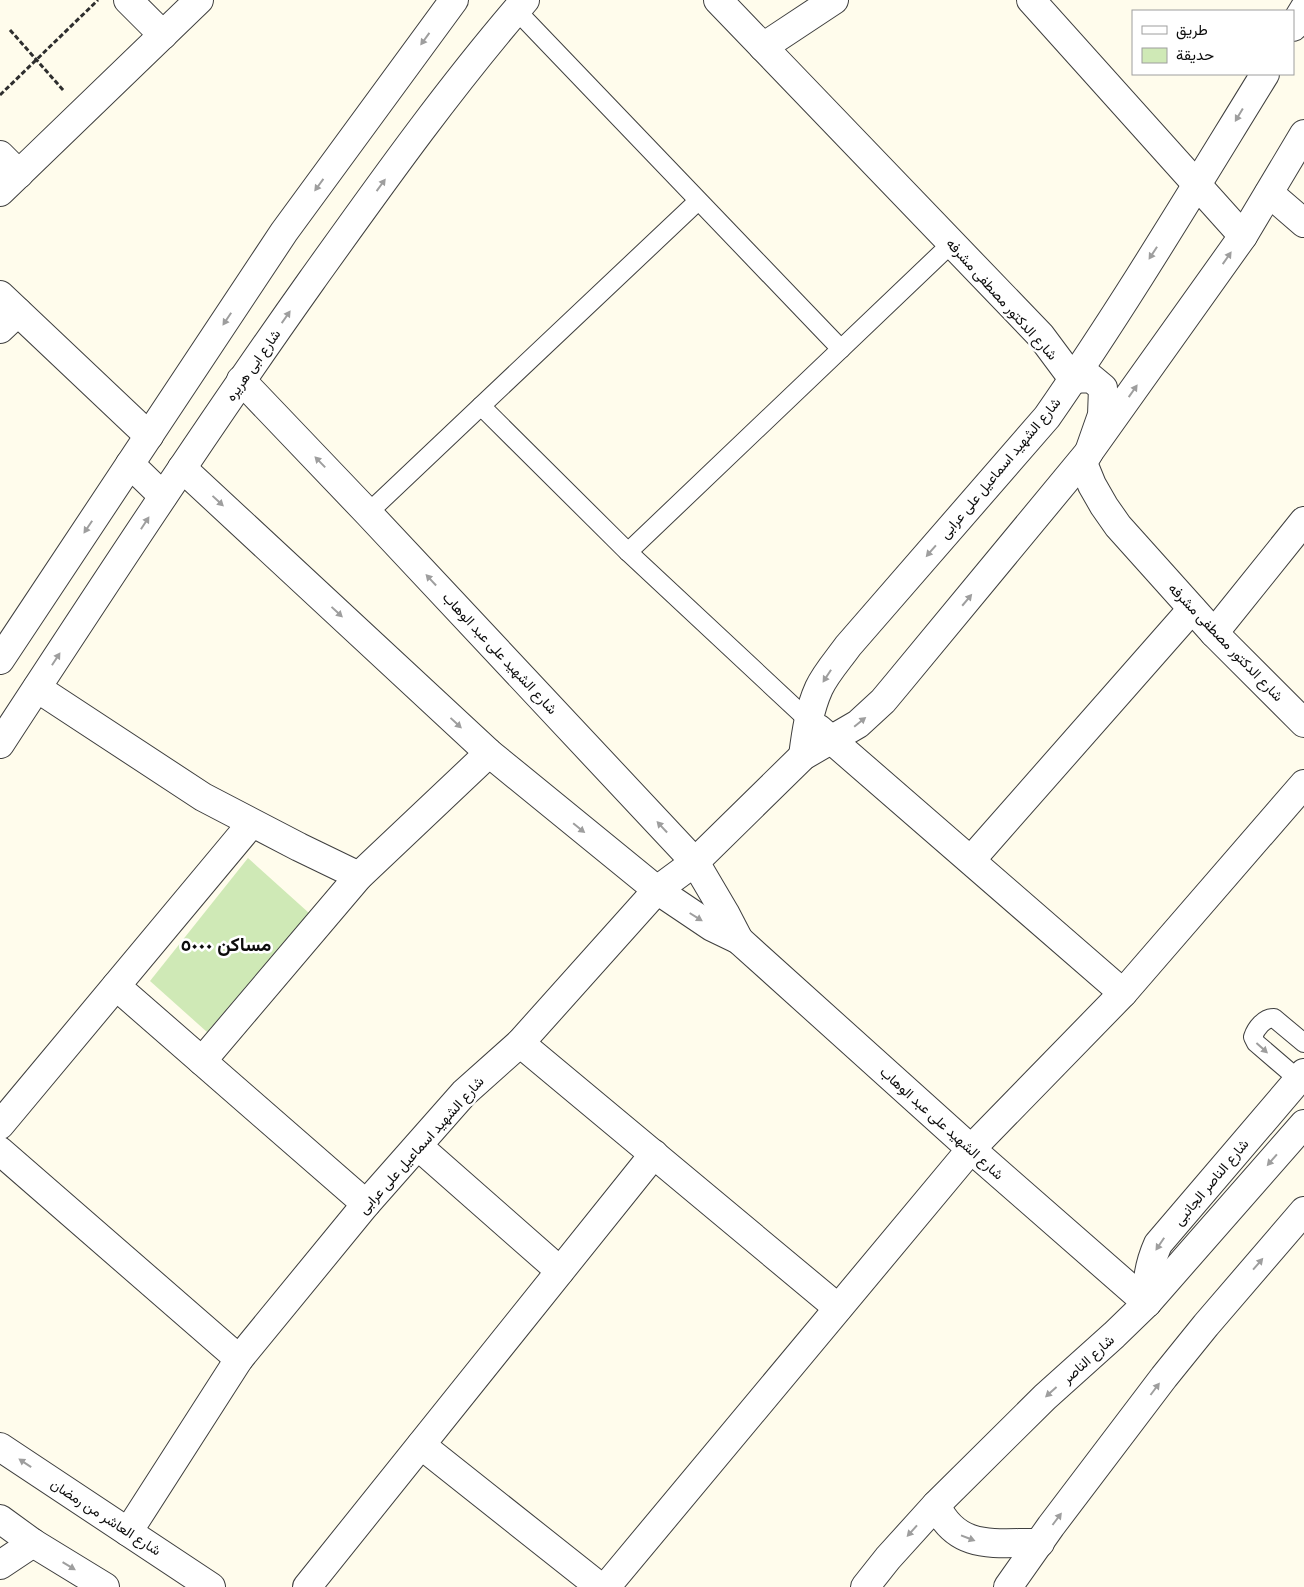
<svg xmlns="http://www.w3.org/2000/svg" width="1304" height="1587" font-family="'Playfair Display',Vazirmatn,serif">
<rect width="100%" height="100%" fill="#fffcec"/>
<polygon fill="#cfe9b6" points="248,858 309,913 207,1032 150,981"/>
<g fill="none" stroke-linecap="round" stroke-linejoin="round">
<defs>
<g id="service">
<polyline points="516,10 841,349"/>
<polyline points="481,406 698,201"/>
<polyline points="368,513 481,406 628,552 808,720"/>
<polyline points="628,552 952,243"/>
<path d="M1298,1079L1256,1043L1253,1037C1256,1028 1264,1018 1274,1018L1304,1043"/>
</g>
<g id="minor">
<polyline points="128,0 163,35"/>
<polyline points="718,0 1041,336 1073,379 1091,378 1103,388 1102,415 1089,452 1083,463 1092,485 1104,506 1118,526 1214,633 1304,723"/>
<polyline points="1031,0 1243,236"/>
<polyline points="1293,27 1304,9"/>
<polyline points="763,47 834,0"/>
<polyline points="0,155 19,174"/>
<polyline points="0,192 199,0"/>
<polyline points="1269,193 1304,223"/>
<polyline points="0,295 149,436"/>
<polyline points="0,329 18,312"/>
<polyline points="241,380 368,513 695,862 725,913 739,940"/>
<polyline points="130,464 163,496"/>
<polyline points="182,468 489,753 657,890 712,927 739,940 971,1149 1147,1303"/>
<polyline points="1214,633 1304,521"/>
<polyline points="0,660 284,232 454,0"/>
<polyline points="37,688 203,797 299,847 359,876"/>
<polyline points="819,729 1123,993"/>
<path d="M0,744C102,588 204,432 312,280C380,185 448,89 525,0"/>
<path d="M803,756C806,733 809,710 819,688C826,673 838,660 848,646L1047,417C1124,306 1194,189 1265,74"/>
<polyline points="971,860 1192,609"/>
<polyline points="116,986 366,1204"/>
<polyline points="520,1043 838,1308"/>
<polyline points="202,1061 359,876 489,753"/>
<polyline points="0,1125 251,824"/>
<polyline points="418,1146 560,1271"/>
<polyline points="0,1151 239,1359"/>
<path d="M1147,1303C1146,1281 1149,1264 1158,1244L1304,1073"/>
<polyline points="421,1445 600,1587"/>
<polyline points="128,1532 239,1359 366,1204 464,1093 520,1043 657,890 695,862 803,756 858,724 883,701 898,683 1089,452 1243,236 1304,134"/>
<polyline points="0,1565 33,1543"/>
<polyline points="307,1587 654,1154"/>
<polyline points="606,1587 971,1149 1123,993 1304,784"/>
</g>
<g id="tertiary">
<polyline points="0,1447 211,1587"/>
<path d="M936,1505C958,1552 996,1542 1040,1543"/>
<polyline points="0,1519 33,1543 105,1587"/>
<polyline points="865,1587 888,1558 936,1505 1045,1397 1114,1335 1147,1303 1304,1124"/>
<polyline points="1008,1587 1051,1526 1164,1377 1206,1325 1304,1211"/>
</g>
</defs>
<use href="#service" stroke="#3f3f3f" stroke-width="20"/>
<use href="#minor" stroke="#3f3f3f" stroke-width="30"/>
<use href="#tertiary" stroke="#3f3f3f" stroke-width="30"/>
<g stroke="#2e2e2e" stroke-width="3" stroke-dasharray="5 2.5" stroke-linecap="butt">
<polyline points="10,30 64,91"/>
<polyline points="0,95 98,0"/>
</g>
<use href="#service" stroke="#fff" stroke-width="18"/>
<use href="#minor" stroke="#fff" stroke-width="28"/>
<use href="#tertiary" stroke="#fff" stroke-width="28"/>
</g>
<defs><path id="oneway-solid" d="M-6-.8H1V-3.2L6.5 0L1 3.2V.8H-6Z" transform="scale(1.25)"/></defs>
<g fill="#9e9e9e">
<use href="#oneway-solid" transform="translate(425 39) rotate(126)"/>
<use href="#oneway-solid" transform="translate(1239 115) rotate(121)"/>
<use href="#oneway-solid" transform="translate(319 185) rotate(126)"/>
<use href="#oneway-solid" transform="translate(381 185) rotate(-54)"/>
<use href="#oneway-solid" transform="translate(1153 253) rotate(123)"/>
<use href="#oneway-solid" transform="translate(1227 258) rotate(-55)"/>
<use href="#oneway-solid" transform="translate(286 317) rotate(-55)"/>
<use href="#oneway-solid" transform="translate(227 319) rotate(124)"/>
<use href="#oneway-solid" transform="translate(1133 391) rotate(-55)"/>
<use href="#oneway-solid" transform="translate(320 462) rotate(-134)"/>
<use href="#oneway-solid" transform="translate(218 501) rotate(43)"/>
<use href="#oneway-solid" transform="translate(145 523) rotate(-57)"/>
<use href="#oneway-solid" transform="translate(88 527) rotate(124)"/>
<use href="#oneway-solid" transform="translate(931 551) rotate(131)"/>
<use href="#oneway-solid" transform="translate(431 580) rotate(-133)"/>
<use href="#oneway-solid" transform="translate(967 600) rotate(-50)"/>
<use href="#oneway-solid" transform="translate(337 612) rotate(43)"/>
<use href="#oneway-solid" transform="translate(56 659) rotate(-57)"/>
<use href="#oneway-solid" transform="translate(827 676) rotate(123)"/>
<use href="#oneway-solid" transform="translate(860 722) rotate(-39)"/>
<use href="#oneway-solid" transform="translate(456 723) rotate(43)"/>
<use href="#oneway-solid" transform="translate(662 827) rotate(-133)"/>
<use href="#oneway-solid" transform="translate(579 828) rotate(39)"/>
<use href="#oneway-solid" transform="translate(696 917) rotate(32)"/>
<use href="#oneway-solid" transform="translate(1262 1048) rotate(42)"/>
<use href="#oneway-solid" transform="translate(1272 1160) rotate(131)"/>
<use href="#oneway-solid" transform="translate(1160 1244) rotate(124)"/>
<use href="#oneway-solid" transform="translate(1258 1264) rotate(-49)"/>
<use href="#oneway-solid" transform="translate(1155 1389) rotate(-53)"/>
<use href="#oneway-solid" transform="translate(1051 1392) rotate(138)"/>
<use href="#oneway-solid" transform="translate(25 1463) rotate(-146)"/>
<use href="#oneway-solid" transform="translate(1057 1519) rotate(-53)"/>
<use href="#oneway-solid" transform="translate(912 1531) rotate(132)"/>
<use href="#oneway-solid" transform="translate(968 1538) rotate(21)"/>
<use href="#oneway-solid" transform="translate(69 1566) rotate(31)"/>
</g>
<g text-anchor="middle" stroke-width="5" stroke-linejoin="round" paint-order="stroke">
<g font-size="14" fill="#0c0c0c" stroke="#fff">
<text transform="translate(1002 299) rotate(48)" y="5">شارع الدكتور مصطفى مشرفه</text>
<text transform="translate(253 365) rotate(-55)" y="5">شارع ابى هريره</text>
<text transform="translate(1000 468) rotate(-50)" y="5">شارع الشهيد اسماعيل على عرابى</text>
<text transform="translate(1226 642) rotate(46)" y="5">شارع الدكتور مصطفى مشرفه</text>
<text transform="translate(500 653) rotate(47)" y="5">شارع الشهيد على عبد الوهاب</text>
<text transform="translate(942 1123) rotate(42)" y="5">شارع الشهيد على عبد الوهاب</text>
<text transform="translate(421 1145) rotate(-48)" y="5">شارع الشهيد اسماعيل على عرابى</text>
<text transform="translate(1211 1182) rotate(-50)" y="5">شارع الناصر الجانبى</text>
<text transform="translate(1088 1359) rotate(-42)" y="5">شارع الناصر</text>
<text transform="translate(106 1517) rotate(33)" y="5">شارع العاشر من رمضان</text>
</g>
<g font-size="19" font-weight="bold" fill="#0c0c0c" stroke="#fff">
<text x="226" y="951">مساكن ٥٠٠٠</text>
</g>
</g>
<rect x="1132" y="10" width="162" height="65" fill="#ffffff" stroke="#9e9e9e"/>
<rect x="1142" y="26" width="25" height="8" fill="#ffffff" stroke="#9e9e9e"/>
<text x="1176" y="35" font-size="15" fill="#0c0c0c">طريق</text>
<rect x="1142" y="48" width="25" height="15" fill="#cfe9b6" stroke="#9e9e9e"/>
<text x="1176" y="60" font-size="15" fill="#0c0c0c">حديقة</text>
</svg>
